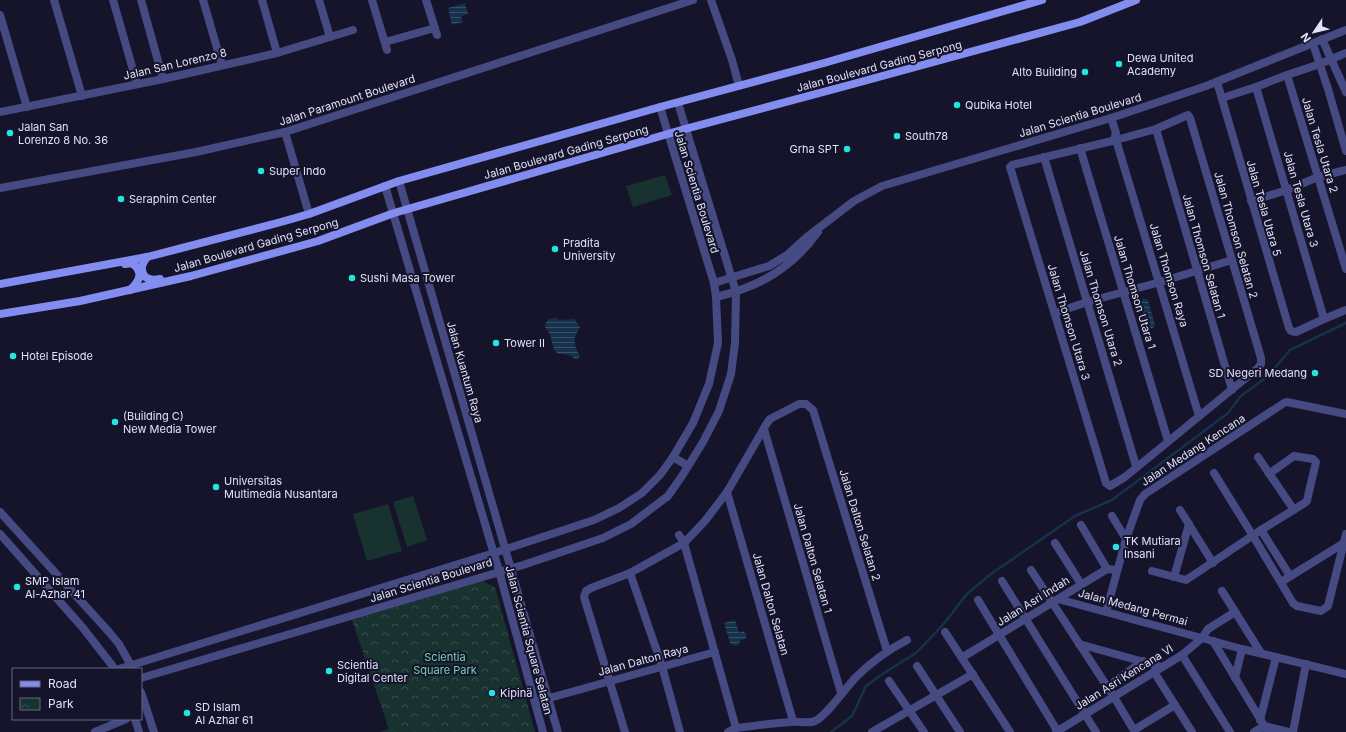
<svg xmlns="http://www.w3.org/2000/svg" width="1346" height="732" font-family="Inter,sans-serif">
<defs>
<pattern id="park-crowns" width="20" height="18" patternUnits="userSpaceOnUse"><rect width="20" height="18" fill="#18332f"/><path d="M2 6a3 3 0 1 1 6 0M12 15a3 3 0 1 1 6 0" fill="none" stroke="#39504e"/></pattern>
<pattern id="water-rules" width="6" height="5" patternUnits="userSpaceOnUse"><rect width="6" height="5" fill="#16314c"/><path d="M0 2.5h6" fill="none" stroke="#384f67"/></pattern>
</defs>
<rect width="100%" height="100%" fill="#15142a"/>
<polygon fill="url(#park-crowns)" points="482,581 495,587 535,732 380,732 389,729 352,620"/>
<g fill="#18332f">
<polygon points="665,175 672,195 633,207 626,186"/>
<polygon points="413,496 427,540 407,547 393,502"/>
<polygon points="388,504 402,551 367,561 353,514"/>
</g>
<g fill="url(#water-rules)">
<polygon points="465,3 468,14 461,16 463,22 452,25 448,8"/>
<polygon points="1143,298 1148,300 1155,325 1153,328 1149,328 1148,323 1146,323 1140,303"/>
<path d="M555,318L559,320L574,319L580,327C573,338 573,344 580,356L578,359H574C571,354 563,354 558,354L554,350L550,334L545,327C545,321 548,319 555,318Z"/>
<polygon points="735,620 739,633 743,631 747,635 745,639 741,640 738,645 735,646 730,643 724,623"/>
</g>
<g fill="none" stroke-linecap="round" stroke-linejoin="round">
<polyline stroke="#16314c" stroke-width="2.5" points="831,732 852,716 866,686 881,675 916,653 942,626 967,594 991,574 1075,516 1112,500 1228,413 1241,396 1268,376 1290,350 1346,323"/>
<g stroke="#454a83" stroke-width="8">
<polyline points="54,0 82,96"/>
<polyline points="113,0 137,84"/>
<polyline points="141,0 163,79"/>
<polyline points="203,0 222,65"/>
<polyline points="262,0 277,53"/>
<polyline points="319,0 330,37"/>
<polyline points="372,0 387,50"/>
<polyline points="426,0 437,35"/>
<polyline points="711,0 732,60 739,86"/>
<polyline points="0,15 27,107"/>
<polyline points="1322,39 1346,92"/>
<polyline points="385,42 435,28"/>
<polyline points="1313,44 1328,89 1346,151"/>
<polyline points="1287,75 1346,269"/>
<polyline points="1217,82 1289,328 1291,331 1296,332 1324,319 1346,310"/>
<polyline points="1256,87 1324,319"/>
<polyline points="1222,98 1256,87 1287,75 1320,64 1346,53"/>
<polyline points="0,112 163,79 277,53 353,30"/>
<polygon points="1188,115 1190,118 1261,358 1261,364 1258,368 1125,477 1110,486 1106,483 1010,167 1012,165 1116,140 1156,129"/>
<polyline points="1111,118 1116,133 1115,136 1116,140 1199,416"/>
<polyline points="1156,129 1232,390"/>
<polyline points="285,132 309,214"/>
<polyline points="1080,148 1168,441"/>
<polyline points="1044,157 1136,466"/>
<polyline points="0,188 196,152 285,132 693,0"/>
<polyline points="1251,201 1287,190 1318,177 1346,170"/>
<polyline points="714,283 769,266 787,255 807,237 854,201 882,186 1111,118 1206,86 1346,30"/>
<path d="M716,297C759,287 792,268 818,232"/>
<polyline points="1055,313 1087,302 1160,282 1232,260"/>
<polyline points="764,429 841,693"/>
<polyline points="673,457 688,466"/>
<polyline points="1258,457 1294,510"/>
<polyline points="1214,473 1253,536 1293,603 1297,606 1321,611 1328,606 1346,534"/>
<polyline points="727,492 793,721"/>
<polyline points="1180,510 1213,563"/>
<polyline points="0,512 109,632 119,644 133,669"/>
<polyline points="1112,516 1126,539"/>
<polyline points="1081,525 1107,569"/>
<polyline points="1261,530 1290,576"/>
<polyline points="0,534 83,628 115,669"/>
<polyline points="679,535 684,543 736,728"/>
<polyline points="1055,543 1081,584"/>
<polyline points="1031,570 1114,697 1135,732"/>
<polyline points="1152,571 1186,580 1261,530 1303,504 1307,501 1308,496 1316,462 1313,459 1294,456 1269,474"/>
<polyline points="630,573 662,666 680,732"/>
<polyline points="1174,577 1189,524"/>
<polyline points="1002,581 1096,732"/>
<polyline points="1281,582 1344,543 1346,543"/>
<polyline points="1222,591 1261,653"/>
<polyline points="1058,599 1242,649 1346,674"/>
<polyline points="978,600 1058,732"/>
<polyline points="1106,612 1126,539 1140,500 1145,494 1284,403 1287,402 1346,414"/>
<polyline points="945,632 1010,732"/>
<polyline points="1213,641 1268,732"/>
<polyline points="1079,644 1162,667"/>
<polyline points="1182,655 1230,732"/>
<polyline points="963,657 1107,569 1117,570"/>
<polyline points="917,666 960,732"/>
<polyline points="119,669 494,553 594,520 619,508 642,493 660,475 673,457 693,423 709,384 718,343 716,297 714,283 660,107"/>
<polyline points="1154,672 1192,732"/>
<polyline points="141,678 523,565 603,538 631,524 668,496 682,476 703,442 719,411 731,374 735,343 736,292 678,103"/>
<polyline points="1235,678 1242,649"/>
<polyline points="889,681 924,732"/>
<polyline points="1115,681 1143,661"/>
<polyline points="141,692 154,732"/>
<polyline points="535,702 715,652"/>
<polyline points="135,719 139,732"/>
<polyline points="1260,720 1276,657"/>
<polyline points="1134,730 1175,705"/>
<polyline points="95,732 126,719"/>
<polyline points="625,732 584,597 586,591 591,588 630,573 684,543 705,521 727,492 767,423 770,419 799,404 806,404 813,410 887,651"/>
<path d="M728,732L736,728C754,726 773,723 791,722C799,721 808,724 815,721C825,717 846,688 855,678C870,663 888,650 907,640"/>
<polyline points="872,732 973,674"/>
<polyline points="1056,732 1182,655 1202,638 1208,629 1235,612"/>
<polyline points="1254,732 1264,726 1289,732"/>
<polyline points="1293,732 1306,664"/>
</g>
<g stroke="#454a83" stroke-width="8">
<polyline points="399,181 558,732"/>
<polyline points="385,186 499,571 543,732"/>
</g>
<g stroke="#838df0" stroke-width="8">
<path d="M147,257C145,260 141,265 142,269C142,279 152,281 160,279"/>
<path d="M125,264L132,263C144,272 140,281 130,290"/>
<polyline points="0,284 147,257 281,222 309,214 399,181 660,107 824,63 1042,0"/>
<polyline points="0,314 80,301 191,276 318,241 394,213 685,129 853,84 1080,22 1136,0"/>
</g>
</g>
<g fill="#23e5e1" stroke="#15142a" stroke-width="1.5">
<circle cx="1119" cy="64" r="4"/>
<circle cx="1085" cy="72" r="4"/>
<circle cx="957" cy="105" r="4"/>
<circle cx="10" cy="133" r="4"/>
<circle cx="897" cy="136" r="4"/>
<circle cx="847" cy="149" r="4"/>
<circle cx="261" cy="171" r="4"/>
<circle cx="121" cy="199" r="4"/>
<circle cx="555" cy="249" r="4"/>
<circle cx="352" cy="278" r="4"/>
<circle cx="496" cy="343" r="4"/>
<circle cx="13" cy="356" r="4"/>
<circle cx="1315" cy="373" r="4"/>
<circle cx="115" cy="422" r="4"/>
<circle cx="216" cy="487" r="4"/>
<circle cx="1116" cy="547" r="4"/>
<circle cx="17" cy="587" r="4"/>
<circle cx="329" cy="671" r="4"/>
<circle cx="492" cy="693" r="4"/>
<circle cx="187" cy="713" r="4"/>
</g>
<g text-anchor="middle" stroke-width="4" stroke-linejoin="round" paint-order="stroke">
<g font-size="11" fill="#e0e1fb" stroke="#15142a" text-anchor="start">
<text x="1127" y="62">Dewa United<tspan x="1127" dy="13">Academy</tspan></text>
<text x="1077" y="76" text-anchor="end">Alto Building</text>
<text x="965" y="109">Qubika Hotel</text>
<text x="18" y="131">Jalan San<tspan x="18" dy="13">Lorenzo 8 No. 36</tspan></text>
<text x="905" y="140">South78</text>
<text x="839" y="153" text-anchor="end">Grha SPT</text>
<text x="269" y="175">Super Indo</text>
<text x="129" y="203">Seraphim Center</text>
<text x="563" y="247">Pradita<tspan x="563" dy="13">University</tspan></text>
<text x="360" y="282">Sushi Masa Tower</text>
<text x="504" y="347">Tower II</text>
<text x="21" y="360">Hotel Episode</text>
<text x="1307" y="377" text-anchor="end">SD Negeri Medang</text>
<text x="123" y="420">(Building C)<tspan x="123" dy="13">New Media Tower</tspan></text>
<text x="224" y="485">Universitas<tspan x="224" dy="13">Multimedia Nusantara</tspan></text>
<text x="1124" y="545">TK Mutiara<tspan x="1124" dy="13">Insani</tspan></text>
<text x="25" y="585">SMP Islam<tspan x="25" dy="13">Al-Azhar 41</tspan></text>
<text x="337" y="669">Scientia<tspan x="337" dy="13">Digital Center</tspan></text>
<text x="500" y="697">Kipinä</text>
<text x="195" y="711">SD Islam<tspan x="195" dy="13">Al Azhar 61</tspan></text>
</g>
<g font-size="11" fill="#e0e1fb" stroke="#15142a">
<text transform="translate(175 64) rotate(-13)" y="4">Jalan San Lorenzo 8</text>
<text transform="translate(879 66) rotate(-15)" y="4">Jalan Boulevard Gading Serpong</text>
<text transform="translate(347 100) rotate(-18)" y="4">Jalan Paramount Boulevard</text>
<text transform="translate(1080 115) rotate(-17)" y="4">Jalan Scientia Boulevard</text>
<text transform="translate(1320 145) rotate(73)" y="4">Jalan Tesla Utara 2</text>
<text transform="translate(566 152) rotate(-16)" y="4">Jalan Boulevard Gading Serpong</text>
<text transform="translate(697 192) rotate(73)" y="4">Jalan Scientia Boulevard</text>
<text transform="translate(1301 199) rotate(74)" y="4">Jalan Tesla Utara 3</text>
<text transform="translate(1264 208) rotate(74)" y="4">Jalan Tesla Utara 5</text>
<text transform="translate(1236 235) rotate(74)" y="4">Jalan Thomson Selatan 2</text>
<text transform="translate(256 245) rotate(-16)" y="4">Jalan Boulevard Gading Serpong</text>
<text transform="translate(1204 256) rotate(74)" y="4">Jalan Thomson Selatan 1</text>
<text transform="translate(1169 275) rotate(73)" y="4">Jalan Thomson Raya</text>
<text transform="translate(1135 292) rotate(73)" y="4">Jalan Thomson Utara 1</text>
<text transform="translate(1101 308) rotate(73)" y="4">Jalan Thomson Utara 2</text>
<text transform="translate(1069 322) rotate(73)" y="4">Jalan Thomson Utara 3</text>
<text transform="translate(465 372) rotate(74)" y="4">Jalan Kuantum Raya</text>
<text transform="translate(1193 450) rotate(-33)" y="4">Jalan Medang Kencana</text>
<text transform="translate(860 525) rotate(73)" y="4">Jalan Dalton Selatan 2</text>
<text transform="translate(813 558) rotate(74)" y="4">Jalan Dalton Selatan 1</text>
<text transform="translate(431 580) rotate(-17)" y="4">Jalan Scientia Boulevard</text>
<text transform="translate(1033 601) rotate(-32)" y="4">Jalan Asri Indah</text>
<text transform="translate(771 604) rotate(74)" y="4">Jalan Dalton Selatan</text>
<text transform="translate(1133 607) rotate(15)" y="4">Jalan Medang Permai</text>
<text transform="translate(529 640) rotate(75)" y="4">Jalan Scientia Square Selatan</text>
<text transform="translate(643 660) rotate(-15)" y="4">Jalan Dalton Raya</text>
<text transform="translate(1124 677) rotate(-32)" y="4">Jalan Asri Kencana VI</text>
</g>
<g font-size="11" fill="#73d4b1" stroke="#15142a">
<text x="445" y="661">Scientia<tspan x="445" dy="13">Square Park</tspan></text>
</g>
</g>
<rect x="12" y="668" width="130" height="52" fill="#15142a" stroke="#66667e"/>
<rect x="20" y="681" width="20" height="6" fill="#838df0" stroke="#66667e"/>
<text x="48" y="688" font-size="12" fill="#e0e1fb">Road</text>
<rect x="20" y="698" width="20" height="12" fill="url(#park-crowns)" stroke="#66667e"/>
<text x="48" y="708" font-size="12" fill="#e0e1fb">Park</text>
<g transform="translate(1314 32) rotate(235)" stroke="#15142a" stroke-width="3" paint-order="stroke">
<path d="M0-3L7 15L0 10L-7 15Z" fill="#e0e1fb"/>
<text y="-6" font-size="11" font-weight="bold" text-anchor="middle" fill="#e0e1fb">N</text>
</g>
</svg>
